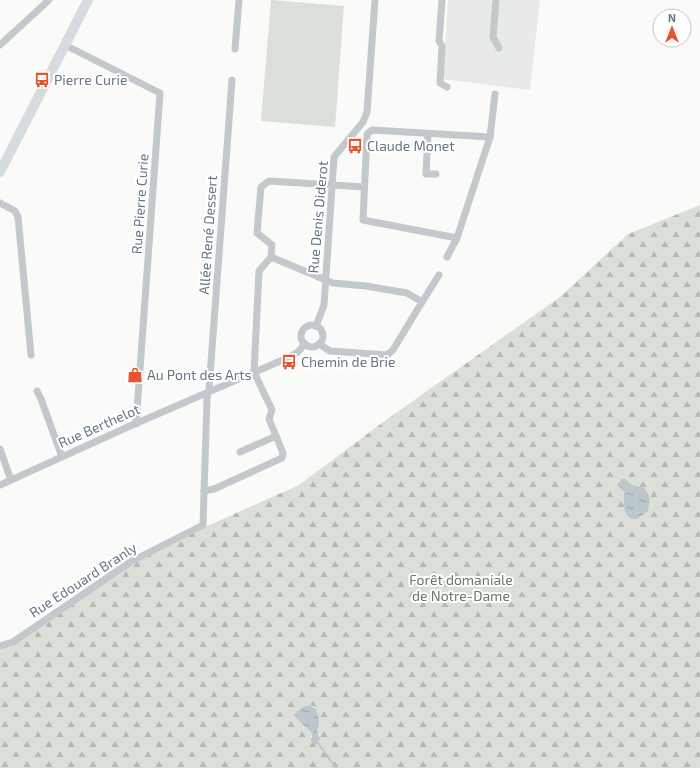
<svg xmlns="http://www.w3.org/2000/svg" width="700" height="768" font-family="'Exo 2',sans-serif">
<defs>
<pattern id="forest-firs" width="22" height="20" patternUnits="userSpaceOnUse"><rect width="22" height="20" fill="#dadfd7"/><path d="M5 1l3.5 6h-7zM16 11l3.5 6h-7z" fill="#b4b9b4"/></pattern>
<pattern id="water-ripples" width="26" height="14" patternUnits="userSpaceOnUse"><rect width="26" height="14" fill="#bbc7cb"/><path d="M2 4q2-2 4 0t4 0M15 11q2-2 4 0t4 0" fill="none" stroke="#9ca6aa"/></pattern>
</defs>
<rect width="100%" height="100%" fill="#fafaf8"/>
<polygon fill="#e8e9e9" points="448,0 540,0 530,90 443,79"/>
<polygon fill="#dadfd7" points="271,0 344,6 335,127 261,121"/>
<path fill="url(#forest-firs)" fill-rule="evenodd" d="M700,205V768H0V648L131,560L299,485L386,420L560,297L628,234ZM628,481L632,485L624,495V492L618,486ZM309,705L315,707L318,727L317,730L320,736L311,738L312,734L310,730L294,714L303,707Z"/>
<g fill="url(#water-ripples)">
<path d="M622,479H625L632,485L644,488L650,498L648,511L637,519H632C621,512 625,503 624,492L617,485Z"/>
<path d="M309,705L316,709C318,716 321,723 317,730L320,739L317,744H314L311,741C311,739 312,737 312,735C312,729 297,722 294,714L303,707Z"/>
</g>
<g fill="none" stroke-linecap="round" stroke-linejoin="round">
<polyline stroke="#bbc7cb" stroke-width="2" points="318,743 336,768"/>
<g stroke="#c3c8cc" stroke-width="7">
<polyline points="442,0 439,41 442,46 440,83 447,87"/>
<polyline points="496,0 493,37 499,48"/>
<polyline points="0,45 49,0"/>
<polyline points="65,45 160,93 136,424"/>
<polyline points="235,49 239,0"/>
<polyline points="428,134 426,174 436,174"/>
<polyline points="490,137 495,94"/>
<polyline points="0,203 15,211 18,217 31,355"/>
<polyline points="271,257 333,283 366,286 407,293 422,302 393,350 387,355 330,351 319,344"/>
<polyline points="447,257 457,238 490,137 372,130 367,134 363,220 457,238"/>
<polyline points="422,302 439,275"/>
<circle cx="312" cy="336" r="11"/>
<polyline points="316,326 324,305 334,157 363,122 367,112 375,0"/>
<polyline points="37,391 41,399 62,457"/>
<polyline points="0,449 11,480"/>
<polyline points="240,452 276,436"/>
<polyline points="0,485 130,426 285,359 298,352 305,344"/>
<polyline points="204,491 214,489 282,458 283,453 269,419 272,410 254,372 259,271 271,257 272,245 257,233 261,187 269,181 364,187"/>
<polyline points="0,646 13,642 132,561 203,525 207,398 209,389 232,80"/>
</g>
<polyline stroke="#d6dbdf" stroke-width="10" points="0,172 88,0"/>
</g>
<defs>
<symbol id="bus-bare" viewBox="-9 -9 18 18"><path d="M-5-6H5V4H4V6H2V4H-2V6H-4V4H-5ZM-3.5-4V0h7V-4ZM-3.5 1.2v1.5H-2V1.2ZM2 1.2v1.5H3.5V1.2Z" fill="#e4572e" stroke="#fff" stroke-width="2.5" paint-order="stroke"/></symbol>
<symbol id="shop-bare" viewBox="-9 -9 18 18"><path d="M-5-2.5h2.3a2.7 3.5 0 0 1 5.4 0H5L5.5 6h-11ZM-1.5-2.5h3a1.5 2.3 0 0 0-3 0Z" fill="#e4572e" stroke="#fff" stroke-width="2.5" paint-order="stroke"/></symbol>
</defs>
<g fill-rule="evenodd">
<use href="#bus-bare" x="31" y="69" width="22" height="22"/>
<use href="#bus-bare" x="344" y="135" width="22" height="22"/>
<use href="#bus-bare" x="278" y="351" width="22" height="22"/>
<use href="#shop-bare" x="124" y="364" width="22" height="22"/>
</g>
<g text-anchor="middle" stroke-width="4" stroke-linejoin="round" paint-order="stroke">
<g font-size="14" fill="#657683" stroke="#fff" text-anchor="start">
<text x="54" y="85">Pierre Curie</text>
<text x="367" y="151">Claude Monet</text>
<text x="301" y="367">Chemin de Brie</text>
<text x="147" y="380">Au Pont des Arts</text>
</g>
<g font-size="14" fill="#657683" stroke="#fff">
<text transform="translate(140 204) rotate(-86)" y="5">Rue Pierre Curie</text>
<text transform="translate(318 217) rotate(-85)" y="5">Rue Denis Diderot</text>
<text transform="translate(208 235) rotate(-86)" y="5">Allée René Dessert</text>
<text transform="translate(99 426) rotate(-24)" y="5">Rue Berthelot</text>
<text transform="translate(83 580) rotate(-33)" y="5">Rue Edouard Branly</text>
</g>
<g font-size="14" fill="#687a64" stroke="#fff">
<text x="461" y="585">Forêt domaniale<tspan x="461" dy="16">de Notre-Dame</tspan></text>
</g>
</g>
<g transform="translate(672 28)"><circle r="19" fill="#ffffff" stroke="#c1c8cd"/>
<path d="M0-3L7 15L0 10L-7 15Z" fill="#e4572e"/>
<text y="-6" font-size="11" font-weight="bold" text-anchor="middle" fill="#657683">N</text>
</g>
</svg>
